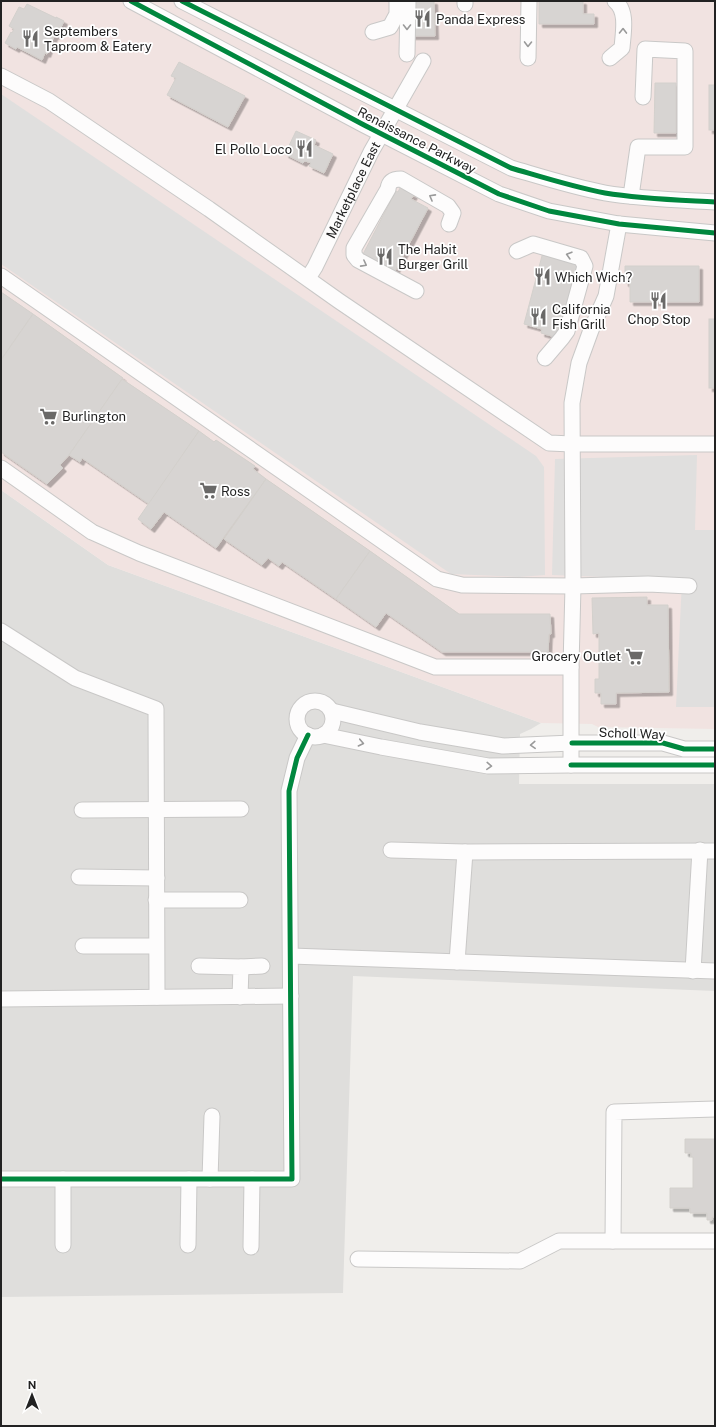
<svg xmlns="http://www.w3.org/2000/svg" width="716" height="1427" font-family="'Public Sans',sans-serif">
<defs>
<filter id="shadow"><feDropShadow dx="3.5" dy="3.5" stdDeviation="0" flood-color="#0004"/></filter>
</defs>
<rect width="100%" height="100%" fill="#f0eeeb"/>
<polygon fill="#dfdedc" points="1,490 108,565 541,723 531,729 520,734 519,784 715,784 715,991 353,976 343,1293 1,1297"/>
<polygon fill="#f1e3e1" points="1,1 715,1 715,729 598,727 592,724 541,723 108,565 1,490"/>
<g fill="#e0dfde">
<polygon points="1,94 536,456 544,467 545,575 519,577 451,574 1,264"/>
<polygon points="697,455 695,530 715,530 715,707 676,707 682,580 552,575 555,459"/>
</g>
<g fill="#d7d4d2" stroke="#d3d0cc" filter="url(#shadow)">
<polygon points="412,1 434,1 435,36 412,36"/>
<polygon points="539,1 583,1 583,14 594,14 594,24 539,24"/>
<polygon points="27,4 56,18 56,17 64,21 57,36 55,35 48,48 49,49 47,54 45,53 42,60 17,47 16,49 5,43 11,32 12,33 14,29 9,26 19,7 24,9"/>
<polygon points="179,62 245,96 228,127 167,95 176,78 171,76"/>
<polygon points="655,83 676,83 676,133 654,133"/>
<rect x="709" y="85" width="6" height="45"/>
<polygon points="296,131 316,140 314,145 333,154 324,173 309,166 311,163 305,161 303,163 285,154"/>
<polygon points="400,188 414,195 411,199 428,208 394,273 362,256 396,191 398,192"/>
<polygon points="543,252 580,262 560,333 556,332 555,337 541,333 542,329 524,324"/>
<polygon points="625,266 699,266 699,302 630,302 630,283 625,283"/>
<polygon points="1,292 33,314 1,360"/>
<polygon points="33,314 123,378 69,455 60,465 63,468 47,484 1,452 1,360"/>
<rect x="709" y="319" width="6" height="69"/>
<polygon points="122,379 199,431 149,504 82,458 80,462 69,455"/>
<polygon points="199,431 214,442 216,440 255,466 253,469 266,479 216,548 164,512 151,529 138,519"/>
<polygon points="266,479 370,551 336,599 282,562 279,566 268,558 262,565 224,539"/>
<polygon points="370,551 459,614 550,614 551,634 549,634 548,652 442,652 386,613 376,627 336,599"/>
<polygon points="647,597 647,605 668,605 669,692 616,693 616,704 601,704 601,693 595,693 595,679 599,679 599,633 593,634 592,598"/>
<polygon points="685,1139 715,1139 715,1217 712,1217 712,1220 707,1220 707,1213 690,1213 690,1208 670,1208 670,1188 693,1188 693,1157 691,1157 691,1153 685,1153"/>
</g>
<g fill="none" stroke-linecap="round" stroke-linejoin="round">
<defs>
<g id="minor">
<polyline points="131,1 364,125 499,194 549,211 619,224 715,233"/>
<path d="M182,1L511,168C542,177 573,187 605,193C641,199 679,200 715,202"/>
<polyline points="465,1 465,4"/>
<polyline points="373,32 390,27 397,14 397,1"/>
<polyline points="407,54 408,1"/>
<polyline points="528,58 529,1"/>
<path d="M610,58L622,48C623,33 628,11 615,1"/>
<polyline points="1,76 49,101 209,209 339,301 549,443 572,444 715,444"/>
<polyline points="631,196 638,147 685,147 685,51 645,49 643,97"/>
<polyline points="517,251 533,244 581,258 585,266 567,331 562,338 545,358"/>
<polyline points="1,276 437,579 462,585 573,586 648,584 689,586"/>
<path id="s1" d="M308,278L315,267L371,152L423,61"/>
<path d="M416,291L358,260L354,255V248L388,189C389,181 393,179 401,179L448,206L453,213L449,224"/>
<polyline points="1,468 92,532 139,553 435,667 571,667 571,765"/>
<polyline points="1,631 75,678 156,709 157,997"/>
<polyline points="571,667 573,586 572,403 579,363 591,330 606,296 619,224"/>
<circle cx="315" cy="719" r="18"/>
<polyline points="332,711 420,732 503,746 572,743 663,743 684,749 715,749"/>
<polyline points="323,735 381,747 488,766 571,765 715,765"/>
<polyline points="82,810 241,809"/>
<polyline points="391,850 465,852 715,851"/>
<polyline points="79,877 157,878"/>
<polyline points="156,900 240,900"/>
<polyline points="83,946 156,946"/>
<polyline points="291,956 715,971"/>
<polyline points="457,962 465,852"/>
<polyline points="199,966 241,967 240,997"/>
<polyline points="241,967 262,966"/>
<polyline points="693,971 700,850"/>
<polyline points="1,999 291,996"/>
<polyline points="1,1179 292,1179 289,791 297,758 308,735"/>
<polyline points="63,1179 63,1245"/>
<polyline points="210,1179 212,1116"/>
<polyline points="613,1241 614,1112 715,1109"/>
<polyline points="188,1245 189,1179"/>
<polyline points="251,1247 252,1179"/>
<polyline points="358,1259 520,1261 559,1241 715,1241"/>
</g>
</defs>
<use href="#minor" stroke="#c9c8c7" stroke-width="17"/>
<use href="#minor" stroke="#fdfcfc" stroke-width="15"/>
<defs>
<g id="cycleway">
<polyline points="131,1 364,125 499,194 549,211 619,224 715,233"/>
<path d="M182,1L511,168C542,177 573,187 605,193C641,199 679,200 715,202"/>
<polyline points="572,743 663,743 684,749 715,749"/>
<polyline points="571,765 715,765"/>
<polyline points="1,1179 292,1179 289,791 297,758 308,735"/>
</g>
</defs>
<use href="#cycleway" stroke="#fff" stroke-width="8"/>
<use href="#cycleway" stroke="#00873e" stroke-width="5"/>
</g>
<defs><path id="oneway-chevron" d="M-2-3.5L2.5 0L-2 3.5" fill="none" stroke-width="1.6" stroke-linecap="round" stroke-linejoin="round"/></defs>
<g stroke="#9a9a9a">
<use href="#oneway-chevron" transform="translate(407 27) rotate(90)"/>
<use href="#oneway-chevron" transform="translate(623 31) rotate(-89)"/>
<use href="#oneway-chevron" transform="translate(528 44) rotate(91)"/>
<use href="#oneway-chevron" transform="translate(432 197) rotate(-151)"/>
<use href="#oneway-chevron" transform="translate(569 255) rotate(-164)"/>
<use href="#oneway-chevron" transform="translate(364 264) rotate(28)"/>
<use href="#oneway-chevron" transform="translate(361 743) rotate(12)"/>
<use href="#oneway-chevron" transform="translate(533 745) rotate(177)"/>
<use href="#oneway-chevron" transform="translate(489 766) rotate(3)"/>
</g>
<defs>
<symbol id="restaurant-bare" viewBox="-9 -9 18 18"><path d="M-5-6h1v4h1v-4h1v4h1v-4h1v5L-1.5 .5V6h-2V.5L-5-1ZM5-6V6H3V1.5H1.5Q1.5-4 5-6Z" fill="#6a6968" stroke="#fff" stroke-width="2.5" paint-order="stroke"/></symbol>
<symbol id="supermarket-bare" viewBox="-9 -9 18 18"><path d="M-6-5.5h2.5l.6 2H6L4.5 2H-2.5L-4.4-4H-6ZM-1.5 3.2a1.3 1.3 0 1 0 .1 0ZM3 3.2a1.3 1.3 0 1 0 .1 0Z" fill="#6a6968" stroke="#fff" stroke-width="2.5" paint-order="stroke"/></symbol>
</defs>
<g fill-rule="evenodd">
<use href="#restaurant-bare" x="410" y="6" width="25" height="25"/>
<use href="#restaurant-bare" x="18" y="26" width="25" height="25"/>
<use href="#restaurant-bare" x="292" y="136" width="25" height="25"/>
<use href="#restaurant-bare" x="372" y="244" width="25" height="25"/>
<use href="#restaurant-bare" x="530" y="264" width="25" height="25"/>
<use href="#restaurant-bare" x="646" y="288" width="25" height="25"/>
<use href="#restaurant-bare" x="526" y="304" width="25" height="25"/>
<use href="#supermarket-bare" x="36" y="404" width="25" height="25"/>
<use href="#supermarket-bare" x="196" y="478" width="25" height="25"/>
<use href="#supermarket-bare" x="622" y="644" width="25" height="25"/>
</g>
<g text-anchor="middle" stroke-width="3.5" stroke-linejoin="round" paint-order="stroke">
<g font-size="13" fill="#222" stroke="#fff" text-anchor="start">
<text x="436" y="24">Panda Express</text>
<text x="44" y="36">Septembers<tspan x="44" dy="15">Taproom &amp; Eatery</tspan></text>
<text x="292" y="154" text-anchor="end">El Pollo Loco</text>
<text x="398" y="254">The Habit<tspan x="398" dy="15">Burger Grill</tspan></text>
<text x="555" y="282">Which Wich?</text>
<text x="552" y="314">California<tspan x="552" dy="15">Fish Grill</tspan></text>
<text x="659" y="324" text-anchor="middle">Chop Stop</text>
<text x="62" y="421">Burlington</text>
<text x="221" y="496">Ross</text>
<text x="621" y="661" text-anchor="end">Grocery Outlet</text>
</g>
<g font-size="13" fill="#222" stroke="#fff">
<text transform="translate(417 140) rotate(27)" y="5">Renaissance Parkway</text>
<text dy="5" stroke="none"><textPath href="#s1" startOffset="99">Marketplace East</textPath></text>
<text transform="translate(632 733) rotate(2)" y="5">Scholl Way</text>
</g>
</g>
<rect width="716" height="1427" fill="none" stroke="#222222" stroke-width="4"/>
<g transform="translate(32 1395)" stroke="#ffffff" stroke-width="3" paint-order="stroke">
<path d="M0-3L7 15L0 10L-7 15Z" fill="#222222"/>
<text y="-6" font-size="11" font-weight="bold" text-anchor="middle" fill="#222222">N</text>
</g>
</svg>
